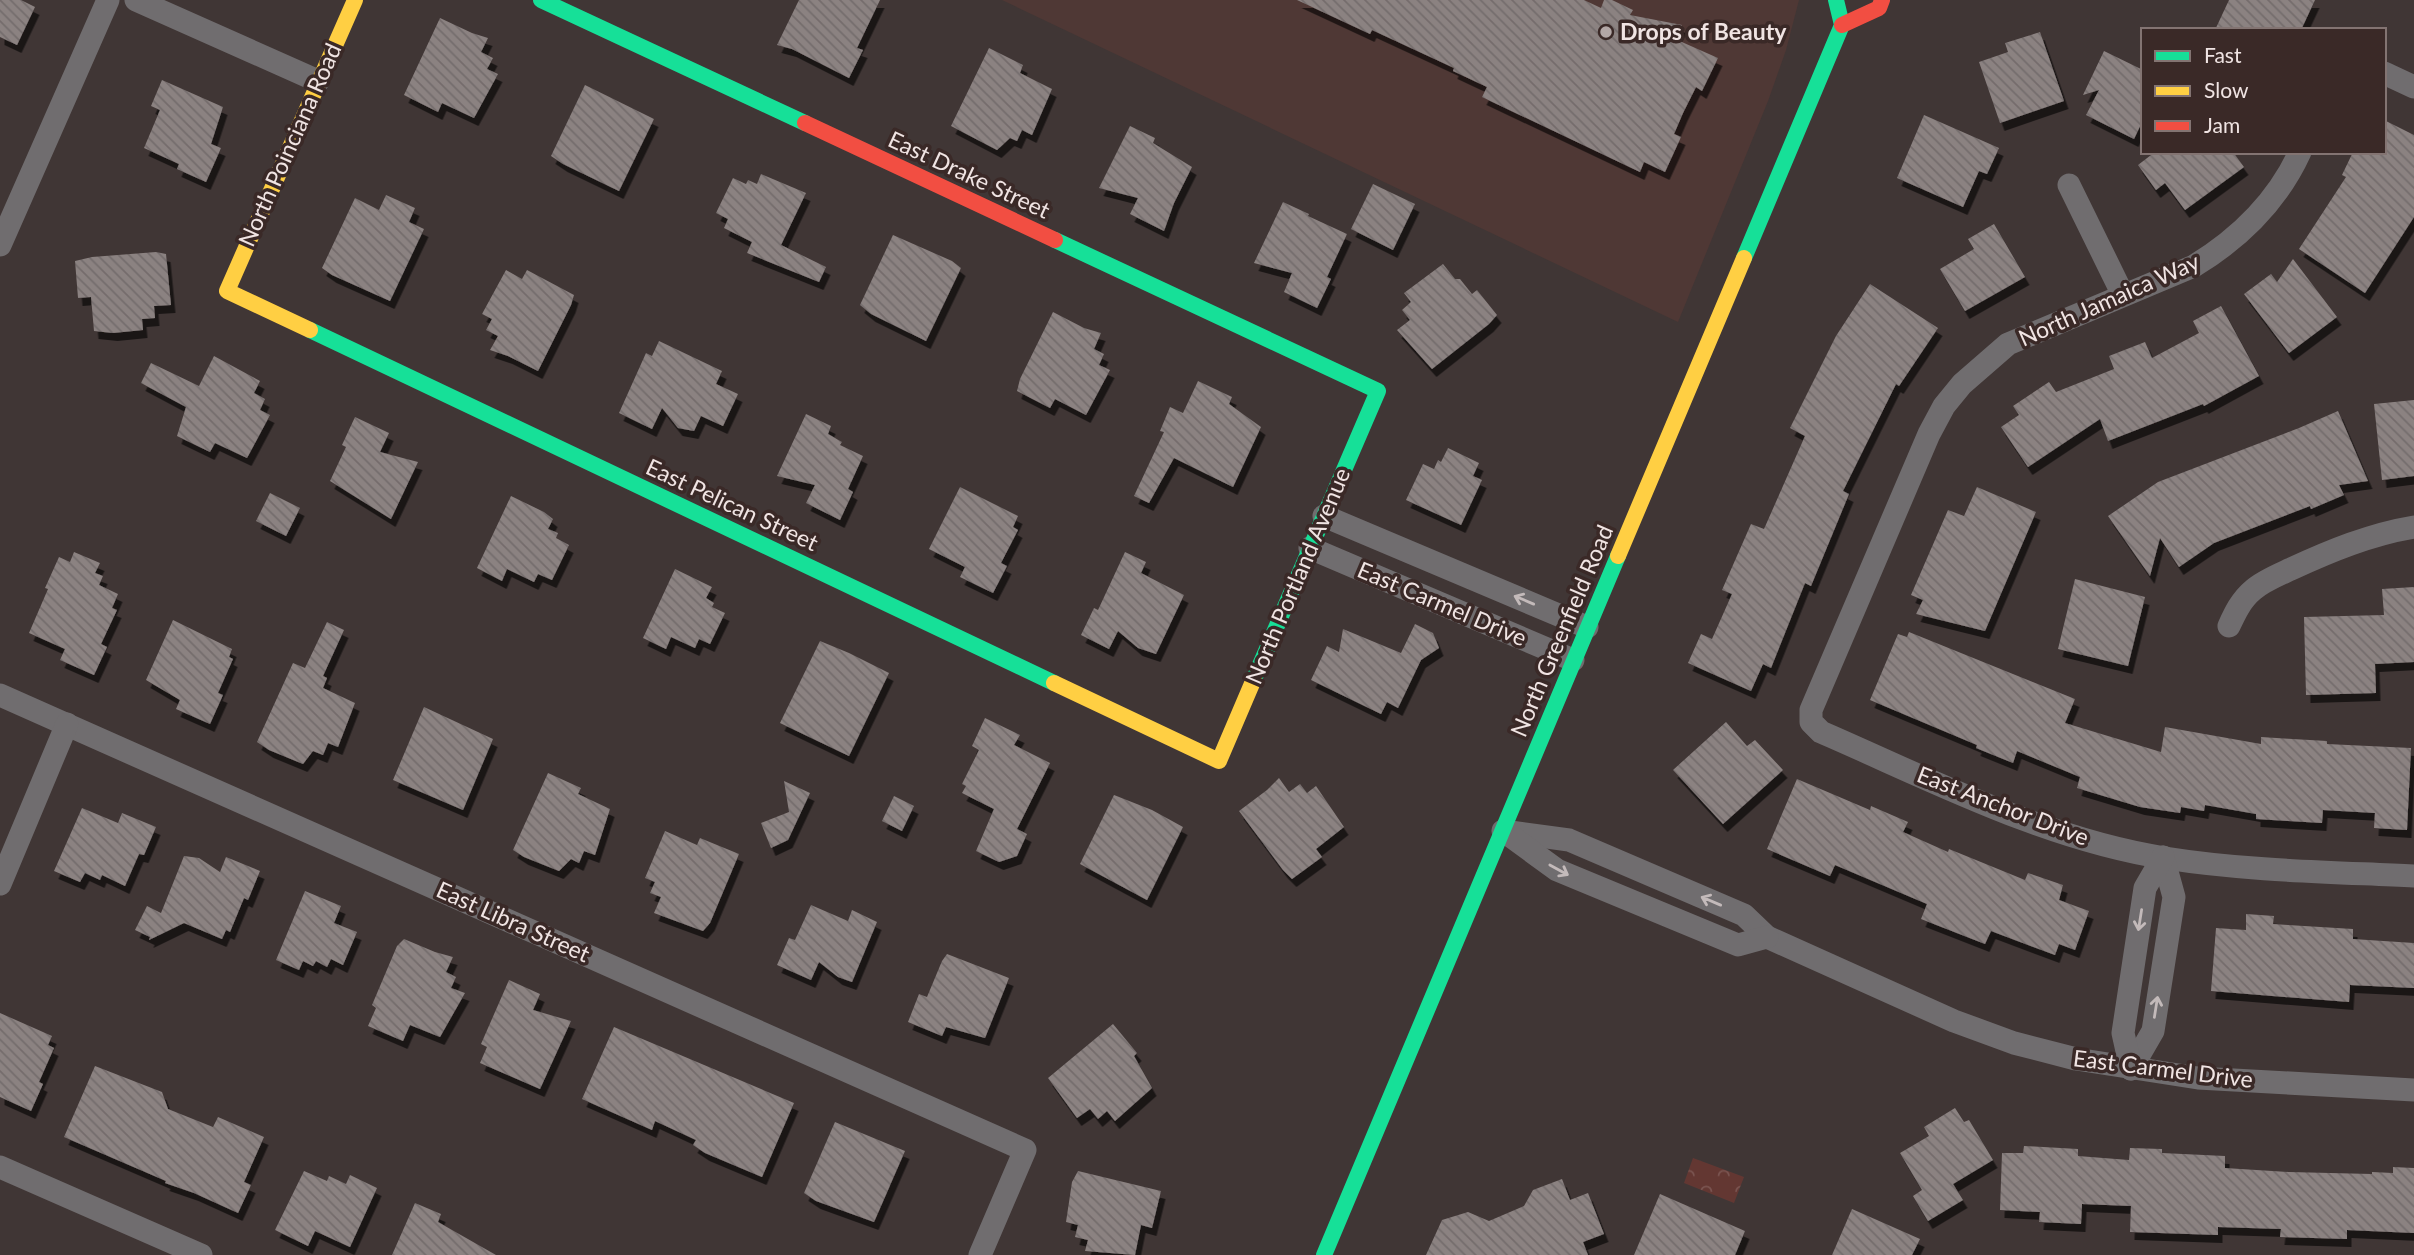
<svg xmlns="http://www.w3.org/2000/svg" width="2414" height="1255" font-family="Lato,sans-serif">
<defs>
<pattern id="park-crowns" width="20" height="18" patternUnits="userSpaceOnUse" patternTransform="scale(1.75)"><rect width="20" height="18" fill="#633732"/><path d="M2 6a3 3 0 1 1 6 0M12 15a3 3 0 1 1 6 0" fill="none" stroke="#7a5450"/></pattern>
<pattern id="building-back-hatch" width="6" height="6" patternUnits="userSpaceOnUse" patternTransform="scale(1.75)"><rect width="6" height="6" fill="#8b8281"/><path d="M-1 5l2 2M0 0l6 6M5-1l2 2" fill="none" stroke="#746c6c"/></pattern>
<filter id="shadow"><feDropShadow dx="4.5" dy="8" stdDeviation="0" flood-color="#0009"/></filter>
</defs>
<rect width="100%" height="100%" fill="#403635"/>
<polygon fill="#4f3835" points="1002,0 1799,0 1786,50 1768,101 1678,322"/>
<polygon fill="url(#park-crowns)" points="1693,1158 1744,1177 1734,1203 1684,1183"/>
<g fill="url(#building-back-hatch)" filter="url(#shadow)">
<polygon points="0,0 21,0 35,7 17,45 0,37"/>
<polygon points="799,0 880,0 857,48 863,50 849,78 792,49 777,45"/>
<polygon points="1297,0 1584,0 1601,8 1604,0 1612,0 1633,10 1630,15 1682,25 1675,39 1718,58 1702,91 1696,87 1683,113 1674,134 1681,137 1665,172 1644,162 1640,172 1482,97 1487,87 1453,71 1454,68 1372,30 1370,34"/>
<polygon points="2229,0 2315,0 2301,30 2215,30"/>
<polygon points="440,18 472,33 488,38 481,52 493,58 487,69 498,74 474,118 442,103 438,112 404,95"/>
<polygon points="2040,32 2064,101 2000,123 1979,62 2008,52 2005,43"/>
<polygon points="989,48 1023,65 1020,73 1052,89 1032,135 1022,130 1017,141 1010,138 997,150 951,126"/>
<polygon points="2104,51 2143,70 2143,120 2134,139 2086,115 2099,90 2083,95"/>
<polygon points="162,80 223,107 211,144 221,148 206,182 177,169 179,164 144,148 160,110 151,106"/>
<polygon points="585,85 654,119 619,191 563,164 551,156"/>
<polygon points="1924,115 1999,148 1987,174 1979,171 1963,207 1897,178"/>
<polygon points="2384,120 2414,135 2414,217 2365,293 2299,249 2346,177 2342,175 2353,152 2384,152"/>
<polygon points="1130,126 1155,138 1153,143 1192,167 1174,203 1164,231 1130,214 1138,198 1099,188"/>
<polygon points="2155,152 2233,152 2244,167 2185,210 2165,183 2156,190 2138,165"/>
<polygon points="761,174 806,193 781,245 826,267 819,282 747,253 752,242 724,228 728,219 716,213 733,178 746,184 748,180 757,184"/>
<polygon points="1373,184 1415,204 1393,250 1351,229"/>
<polygon points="386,195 415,208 409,222 424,229 390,301 332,275 322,268 355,198 379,210"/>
<polygon points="1283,202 1309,214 1308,216 1347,234 1327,277 1331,279 1317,308 1284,292 1292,273 1254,263"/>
<polygon points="1994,224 2025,277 1965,311 1940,269 1974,249 1968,239"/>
<polygon points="893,235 952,261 961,268 926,341 871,314 860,305"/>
<polygon points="156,252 166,254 171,305 154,306 155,318 142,319 143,330 113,333 94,331 91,297 78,298 75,261 92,257"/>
<polygon points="2293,259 2337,317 2289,353 2244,294 2271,274 2277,282"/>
<polygon points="1443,264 1455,279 1460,279 1472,294 1477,290 1497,315 1489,324 1432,369 1397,330 1410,320 1402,310 1411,302 1404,293"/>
<polygon points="506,270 522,279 527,270 574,295 571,305 538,371 508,356 490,350 498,336 486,330 492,319 482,314"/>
<polygon points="1870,284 1938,328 1899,386 1896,384 1843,491 1849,494 1811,586 1805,583 1771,668 1763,664 1751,691 1688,663 1701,634 1712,639 1732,594 1722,590 1751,524 1764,529 1805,436 1790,428 1836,336"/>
<polygon points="2221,306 2259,376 2204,406 2203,404 2108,441 2100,419 2028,467 2001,427 2019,415 2013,406 2049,382 2056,392 2114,369 2109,356 2145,342 2152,358 2199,333 2193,321"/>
<polygon points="1053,312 1084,328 1101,333 1094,349 1104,354 1099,365 1110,370 1086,415 1055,399 1050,408 1017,391 1020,379"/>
<polygon points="659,341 722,371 716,384 738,394 723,426 701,416 694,431 678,428 662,408 652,429 619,413 646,353 652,356"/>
<polygon points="214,356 260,381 254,393 265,399 260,410 270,415 247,458 215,443 210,452 177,436 186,407 141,383 151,363 199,386"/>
<polygon points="1198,381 1232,397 1229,404 1261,427 1233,487 1174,458 1149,503 1134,496 1164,432 1160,431 1170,407 1183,413"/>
<polygon points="2414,400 2414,476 2382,480 2374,404"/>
<polygon points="2338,411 2368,481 2339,485 2344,495 2311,509 2310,506 2214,543 2179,567 2160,538 2150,576 2108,516 2158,482 2299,428"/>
<polygon points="806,414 831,426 828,434 842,442 840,445 863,456 848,489 853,492 840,520 806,503 815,485 777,476"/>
<polygon points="355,417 389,433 380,452 418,462 391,519 330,481 346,447 342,445"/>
<polygon points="1448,448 1479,463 1473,476 1482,480 1461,525 1406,500 1423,464 1434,469 1438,460 1441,462"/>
<polygon points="960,487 1018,516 1013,527 1018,530 1001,563 1007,566 993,593 960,577 965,567 929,549"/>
<polygon points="1977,487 2036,512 1985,631 1916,614 1923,600 1911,595 1948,510 1964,516"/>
<polygon points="270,493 300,508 286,536 256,521"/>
<polygon points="511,496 544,512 553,519 548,529 558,533 556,538 569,545 552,580 538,574 534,582 507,569 502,581 477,568"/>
<polygon points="74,552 100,563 95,573 103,576 99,585 118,594 112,608 117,610 101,644 107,647 94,675 60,660 65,649 29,633 48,589 45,588 59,557 70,562"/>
<polygon points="1125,552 1146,562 1141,573 1184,595 1156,654 1138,648 1118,631 1109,649 1081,635 1094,608 1098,610"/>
<polygon points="675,569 712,587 706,598 714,603 712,607 725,613 710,644 699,639 695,648 671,637 666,649 643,638"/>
<polygon points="2075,579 2145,597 2128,666 2058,649"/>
<polygon points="2414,587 2414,662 2375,664 2376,693 2306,695 2304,617 2384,615 2382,589"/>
<polygon points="173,620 232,649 229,657 233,659 218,693 223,695 210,724 176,709 180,700 146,680"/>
<polygon points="327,622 344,630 323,676 327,678 323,688 355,703 338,747 328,743 323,755 313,751 303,764 269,750 257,742 293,663 305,668"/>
<polygon points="1415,624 1433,633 1439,648 1421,660 1398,708 1387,702 1381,714 1311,680 1327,646 1339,652 1343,629 1401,653"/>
<polygon points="1909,632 2075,699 2065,723 2161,752 2165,727 2261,744 2261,737 2327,741 2327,744 2411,748 2407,830 2374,828 2375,813 2323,810 2322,823 2256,819 2256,814 2205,805 2204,811 2181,807 2180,813 2140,807 2077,788 2080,777 2017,751 2013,763 1976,748 1977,745 1870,700 1898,634 1907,637"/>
<polygon points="820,641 849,653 889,673 849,756 780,723"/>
<polygon points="424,707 493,739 463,810 393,780"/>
<polygon points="985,718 1020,735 1014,745 1050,763 1017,829 1027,834 1017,856 999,862 976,851 994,809 962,793 966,786 962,784 979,750 972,746"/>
<polygon points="1726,722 1747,746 1755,740 1783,770 1723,824 1673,770"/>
<polygon points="548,773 581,788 578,794 610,809 595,855 584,851 579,863 571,859 559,871 524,857 513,850"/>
<polygon points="1279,778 1289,792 1300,784 1307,793 1316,786 1344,827 1316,849 1322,857 1292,879 1283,870 1239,811 1267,790"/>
<polygon points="1797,779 1870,810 1871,806 1908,822 1903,832 1948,852 1949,849 2025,880 2028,873 2063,885 2059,900 2089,911 2075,950 2059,944 2055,955 1991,931 1985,944 1921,919 1927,904 1835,865 1830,876 1767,849"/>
<polygon points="784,781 810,793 788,840 771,848 761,823 789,812"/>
<polygon points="1114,795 1152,810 1183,827 1147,900 1080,864"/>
<polygon points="894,796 914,806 902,831 882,821"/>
<polygon points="82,808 118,823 122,813 156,827 144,855 139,854 125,886 102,875 100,880 85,873 80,882 54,871"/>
<polygon points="665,831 697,845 700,838 739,854 710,923 703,931 654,913 661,897 650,893 655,882 645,878"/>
<polygon points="184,856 199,858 220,872 226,857 260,871 248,900 244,898 230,932 226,930 222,939 184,923 149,940 150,937 135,930 147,906 161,913"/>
<polygon points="305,891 341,906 334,923 357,932 343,965 331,959 327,967 316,961 313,966 303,961 299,970 276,960"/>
<polygon points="811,905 848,921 852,910 877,922 852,982 838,977 819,962 811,980 777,965 789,938 795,940"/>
<polygon points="2246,914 2274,916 2273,924 2353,929 2353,939 2414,943 2414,988 2350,985 2349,1002 2211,991 2216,928 2246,930"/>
<polygon points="404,939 435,952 453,957 446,972 456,977 451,988 465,993 440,1037 410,1025 403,1041 368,1026 376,1008 372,1005 397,946"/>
<polygon points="947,954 1009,978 985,1038 946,1027 942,1036 908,1022 919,994 927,997 942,961"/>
<polygon points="509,980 540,994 533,1010 571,1021 540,1089 480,1063 487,1047 481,1044"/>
<polygon points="0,1013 52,1036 48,1045 54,1048 39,1082 43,1084 31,1111 0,1097"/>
<polygon points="1113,1024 1137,1053 1134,1056 1152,1088 1115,1121 1107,1111 1098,1119 1090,1109 1077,1118 1048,1078"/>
<polygon points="614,1027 794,1103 762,1177 705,1153 693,1145 696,1140 655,1121 652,1130 582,1099"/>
<polygon points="95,1066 162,1092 168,1109 213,1127 218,1117 264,1137 244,1182 251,1185 238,1213 194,1193 165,1183 166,1181 64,1137"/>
<polygon points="1955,1108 1964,1122 1969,1120 1993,1160 1953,1184 1963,1200 1928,1221 1913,1196 1922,1190 1900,1153 1929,1136 1924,1127"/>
<polygon points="835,1122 905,1151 874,1222 816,1201 804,1193"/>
<polygon points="2024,1146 2078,1149 2078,1156 2129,1160 2130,1148 2162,1149 2162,1153 2225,1156 2225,1168 2289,1172 2372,1174 2372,1172 2393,1173 2393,1167 2414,1168 2414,1233 2347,1230 2347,1239 2280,1237 2281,1229 2218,1227 2218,1235 2130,1232 2131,1206 2082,1204 2081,1224 2039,1222 2040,1212 2000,1210 2002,1153 2023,1153"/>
<polygon points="304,1171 327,1181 329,1176 346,1184 350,1175 377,1188 350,1247 315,1231 308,1246 275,1230"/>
<polygon points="1078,1171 1161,1191 1152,1228 1141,1225 1135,1255 1085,1251 1088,1240 1075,1237 1078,1225 1066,1222 1072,1182"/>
<polygon points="1562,1179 1570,1200 1588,1193 1604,1234 1583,1242 1588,1255 1426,1255 1442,1220 1468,1212 1489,1221 1524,1206 1533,1190"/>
<polygon points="1660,1194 1745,1231 1735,1255 1634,1255"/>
<polygon points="415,1203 441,1214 438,1222 496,1255 392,1255"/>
<polygon points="1852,1209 1920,1239 1912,1255 1832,1255"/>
</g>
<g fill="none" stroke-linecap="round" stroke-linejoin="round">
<g stroke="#706d6f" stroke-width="23">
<polyline points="136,0 318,81"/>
<polyline points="2384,73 2414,87"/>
<path d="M2300,152C2277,202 2240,238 2194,266L2008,344L1962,384L1944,406L1929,434L1811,710V722L1821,732C1932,780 2044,839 2165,858C2247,871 2331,872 2414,876"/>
<polyline points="2069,185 2123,295"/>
<polyline points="0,245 108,0"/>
<polyline points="1324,516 1587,627"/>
<polyline points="1310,548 1573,660"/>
<path d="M2229,626C2235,613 2241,600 2253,590C2263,581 2278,575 2291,569C2330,551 2371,534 2414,527"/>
<polyline points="0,695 1025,1150 980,1255"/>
<polyline points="1503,831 1569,840 1744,915 1767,937 1954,1021 2014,1043 2076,1059 2198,1078 2414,1090"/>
<polyline points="1505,832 1557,870 1738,945 1767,937"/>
<polyline points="0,884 67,724"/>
<polyline points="2131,1069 2153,1031 2174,897 2163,857"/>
<polyline points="2131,1069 2123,1033 2145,888 2163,857"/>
<polyline points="0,1167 201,1255"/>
</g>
<g stroke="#16e098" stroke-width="16">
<polyline points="541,0 805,123"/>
<polyline points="1055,240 1378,391 1254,679"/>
<polyline points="1744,258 1842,25 1836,0"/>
<polyline points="310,330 1054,683"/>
<polyline points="1324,1255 1618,556"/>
</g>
<g stroke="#ffcf43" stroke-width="16">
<polyline points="310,330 227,291 355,0"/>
<polyline points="1618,556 1744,258"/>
<polyline points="1054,683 1219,761 1254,679"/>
</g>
<g stroke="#f24e42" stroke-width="16">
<polyline points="1842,25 1879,8 1882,0"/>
<polyline points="805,123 1055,240"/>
</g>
</g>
<defs><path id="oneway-shaft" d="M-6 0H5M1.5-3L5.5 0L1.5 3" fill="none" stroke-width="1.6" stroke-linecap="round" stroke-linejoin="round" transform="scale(1.75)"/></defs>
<g stroke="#c3baba">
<use href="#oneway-shaft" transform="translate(1524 600) rotate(-157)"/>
<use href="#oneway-shaft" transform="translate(1559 870) rotate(29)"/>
<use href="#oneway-shaft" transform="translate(1711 901) rotate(-157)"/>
<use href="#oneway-shaft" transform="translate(2140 920) rotate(99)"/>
<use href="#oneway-shaft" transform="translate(2156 1007) rotate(-81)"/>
</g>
<circle fill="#b2a7a6" stroke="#3a2927" stroke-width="2.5" cx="1606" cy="32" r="7"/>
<g text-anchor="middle" stroke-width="7" stroke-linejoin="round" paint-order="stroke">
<g font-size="23" font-weight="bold" fill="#f0e4e3" stroke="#3a2927" text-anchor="start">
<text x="1620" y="40">Drops of Beauty</text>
</g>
<g font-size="23" fill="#f0e4e3" stroke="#3a2927">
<text transform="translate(290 145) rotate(-66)" y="8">North Poinciana Road</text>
<text transform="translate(969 175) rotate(25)" y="8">East Drake Street</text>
<text transform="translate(2109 300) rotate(-24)" y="8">North Jamaica Way</text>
<text transform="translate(732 505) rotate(25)" y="8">East Pelican Street</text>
<text transform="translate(1298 576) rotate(-67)" y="8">North Portland Avenue</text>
<text transform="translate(1442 604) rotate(23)" y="8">East Carmel Drive</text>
<text transform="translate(1562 631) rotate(-67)" y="8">North Greenfield Road</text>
<text transform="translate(2003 806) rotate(21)" y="8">East Anchor Drive</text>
<text transform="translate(513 922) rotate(24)" y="8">East Libra Street</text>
<text transform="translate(2163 1069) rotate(7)" y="8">East Carmel Drive</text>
</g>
</g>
<rect x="2141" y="28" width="245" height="126" fill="#3a2927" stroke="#837472" stroke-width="2"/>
<rect x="2155" y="51" width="35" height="10" fill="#16e098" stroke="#837472" stroke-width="2"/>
<text x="2204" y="63" font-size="21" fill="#f0e4e3">Fast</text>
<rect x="2155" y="86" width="35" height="10" fill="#ffcf43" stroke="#837472" stroke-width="2"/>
<text x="2204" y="98" font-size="21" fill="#f0e4e3">Slow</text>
<rect x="2155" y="121" width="35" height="10" fill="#f24e42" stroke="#837472" stroke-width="2"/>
<text x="2204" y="133" font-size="21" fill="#f0e4e3">Jam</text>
</svg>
